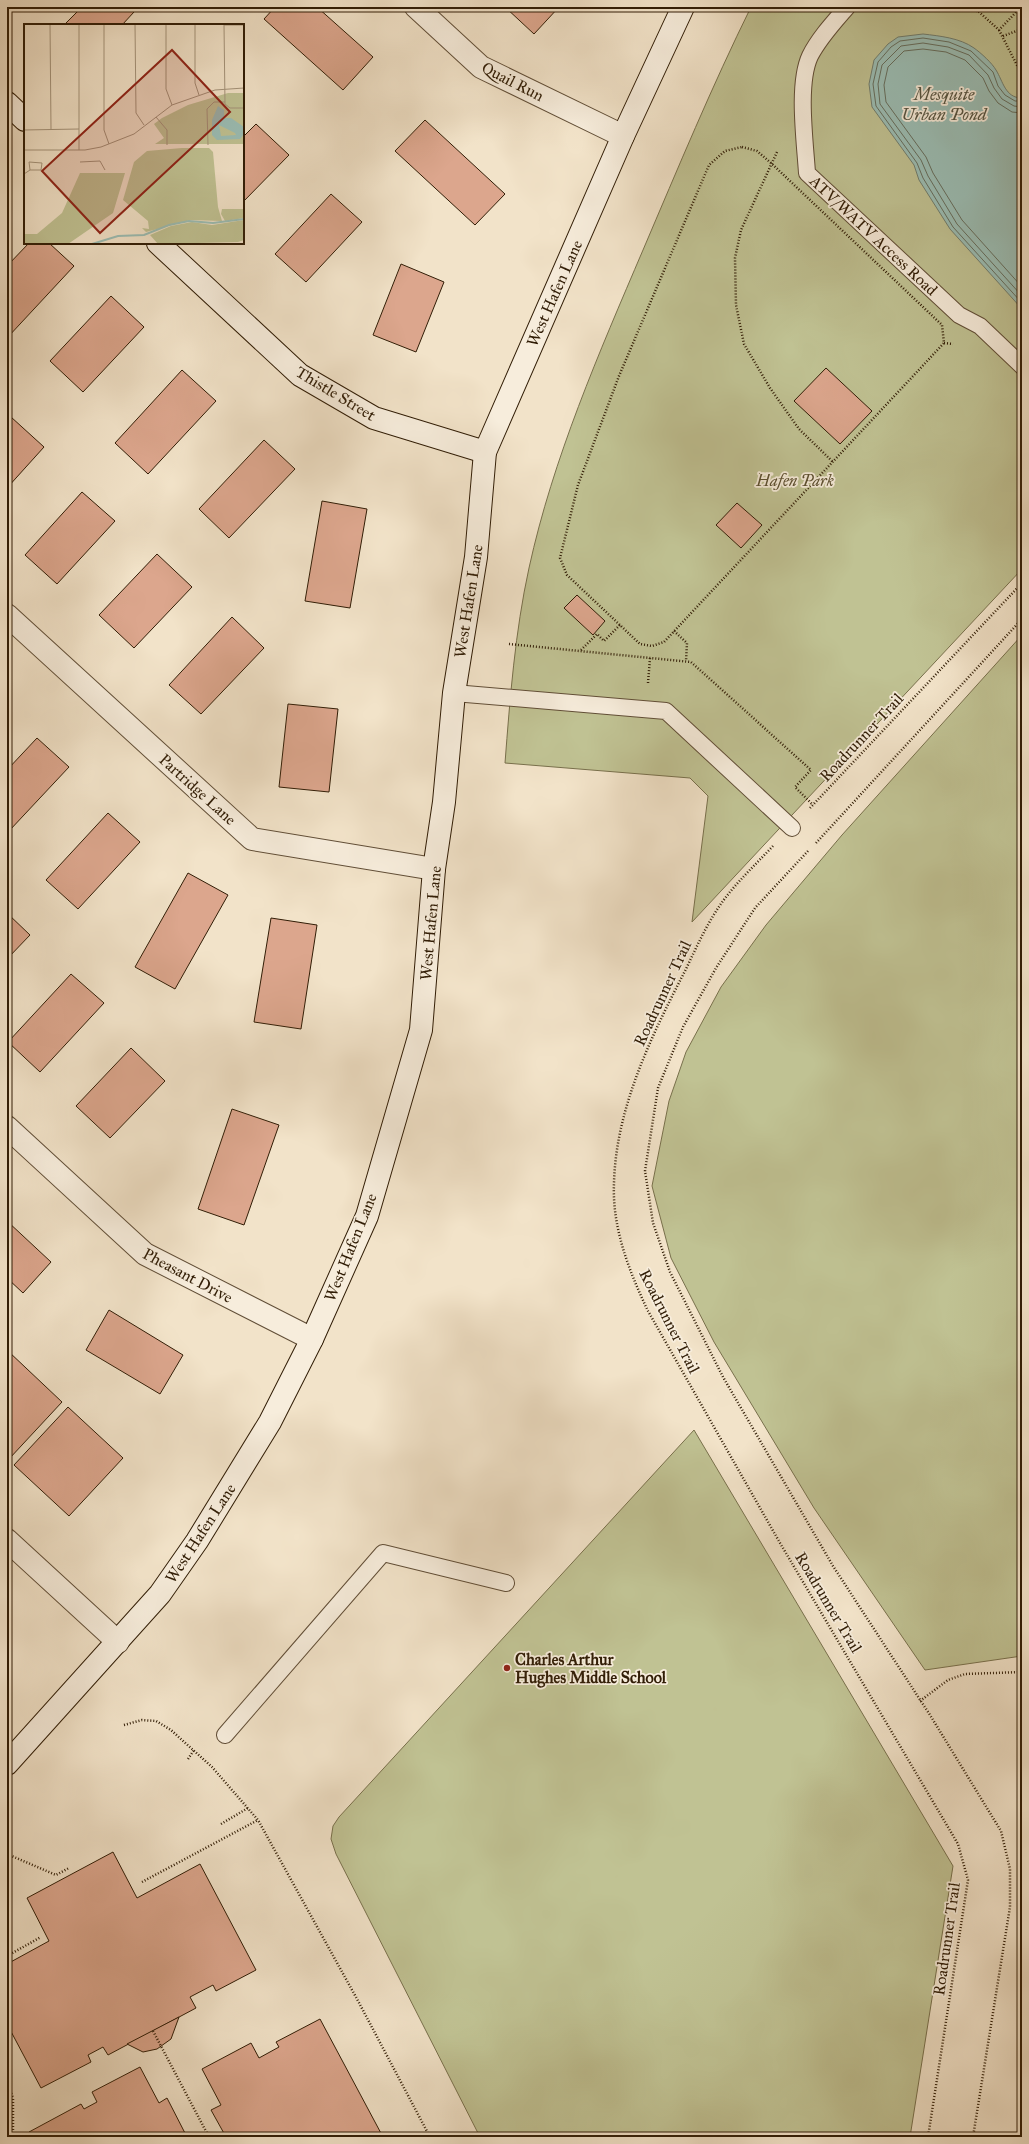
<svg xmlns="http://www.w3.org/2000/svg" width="1029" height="2144" font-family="'IM FELL Great Primer',serif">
<rect width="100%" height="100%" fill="#f2e3c9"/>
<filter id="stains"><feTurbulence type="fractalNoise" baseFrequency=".005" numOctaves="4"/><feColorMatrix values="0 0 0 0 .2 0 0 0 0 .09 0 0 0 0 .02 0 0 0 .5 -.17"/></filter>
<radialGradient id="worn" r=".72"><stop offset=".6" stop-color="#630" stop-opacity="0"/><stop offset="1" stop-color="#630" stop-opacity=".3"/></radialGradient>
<g fill="#c0c293" stroke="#78704c">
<path d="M751,7H1022V569L692,922L708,796L690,778L505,763C510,698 515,632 529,568C553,458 599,353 643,250C678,168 712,86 751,7Z"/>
<polygon points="1022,635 1022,1656 925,1670 814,1508 714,1342 671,1258 652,1186 669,1101 686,1052 721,987 766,925 842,835"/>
<polygon points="694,1430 953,1866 910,2137 480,2137 336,1854 331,1839 333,1826 339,1817"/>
</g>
<path fill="#9bbeb5" stroke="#717e6f" d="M923,34C940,36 960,38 974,48C981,53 992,63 996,70C1003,81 1005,98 1022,98V309L950,229L919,180L914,165L872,107L869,84L874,60L888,44L898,37Z"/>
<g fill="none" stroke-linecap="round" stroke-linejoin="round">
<g stroke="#666e5e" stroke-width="1">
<polyline points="1022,101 1015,101 1005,95 998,86 993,72 971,51 949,42 923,38 900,41 891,47 878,62 873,84 876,106 917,163 923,178 953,227 1022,303"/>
<polyline points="1022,107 1014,106 1002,99 994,88 988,75 969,55 948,47 923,43 901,46 882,65 878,84 880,104 921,160 928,176 957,224 1022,296"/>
<polyline points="1022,113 1012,112 998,103 989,91 983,78 965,60 946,52 923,49 904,51 888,67 884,85 886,102 926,157 933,173 962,220 1022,287"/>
</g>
</g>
<g fill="#dca68d" stroke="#311d06">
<polygon points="82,7 129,7 134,12 122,25 64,25"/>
<polygon points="275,7 317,7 373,57 343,90 264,19"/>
<polygon points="505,7 559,7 534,34"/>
<polygon points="425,120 505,194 475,225 395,151"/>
<polygon points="256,124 289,155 243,202 243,137"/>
<polygon points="331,194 362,222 306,282 275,254"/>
<polygon points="29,243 49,243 74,266 7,338 7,266"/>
<polygon points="401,264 444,282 416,352 373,335"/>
<polygon points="111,296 144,327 83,392 50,361"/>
<polygon points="826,368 872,411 840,444 794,401"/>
<polygon points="182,370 216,401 148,474 115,443"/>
<polygon points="11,417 44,447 7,488 7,422"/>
<polygon points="264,440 295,469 229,538 199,509"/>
<polygon points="82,492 115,521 57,584 25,555"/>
<polygon points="322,501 367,509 350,608 305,601"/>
<polygon points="737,503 762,525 741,548 716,525"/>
<polygon points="157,554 192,587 134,648 99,615"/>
<polygon points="577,595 605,621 593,635 564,608"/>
<polygon points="232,617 264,648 201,714 169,685"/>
<polygon points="288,704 338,709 329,792 279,787"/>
<polygon points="37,738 69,767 9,831 7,829 7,770"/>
<polygon points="108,813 140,842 78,909 46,880"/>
<polygon points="188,873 228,895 175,989 135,967"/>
<polygon points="7,913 30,935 7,959"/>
<polygon points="271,918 317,925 301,1029 254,1022"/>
<polygon points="71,974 104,1003 40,1072 8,1042"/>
<polygon points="131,1048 165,1081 110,1138 76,1106"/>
<polygon points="232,1109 279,1125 244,1225 198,1209"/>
<polygon points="7,1221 51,1262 23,1293 7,1278"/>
<polygon points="109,1310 183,1355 160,1394 86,1350"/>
<polygon points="8,1351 62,1402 9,1459 7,1457"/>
<polygon points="68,1407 123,1458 69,1516 14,1465"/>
<polygon points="113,1852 137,1898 200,1864 256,1970 216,1991 213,1985 190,1997 196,2008 108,2055 103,2047 88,2055 91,2062 41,2088 7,2024 7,1964 49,1941 27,1898"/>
<polygon points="179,2017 171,2039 157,2049 143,2052 127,2044"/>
<polygon points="320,2019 383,2137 226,2137 211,2110 221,2105 202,2069 251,2043 259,2058 279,2047 276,2042"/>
<polygon points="140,2067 159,2103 167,2098 187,2137 32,2137 29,2132 81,2104 84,2109 97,2102 92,2092"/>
</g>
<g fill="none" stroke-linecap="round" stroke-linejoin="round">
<defs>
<g id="lane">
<path d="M847,7C834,22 819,38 810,56C797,84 805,141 807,173L959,315L980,326L1022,366"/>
<polyline points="454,693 666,711 792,828"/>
<polyline points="225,1735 383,1553 506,1583"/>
</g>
<g id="street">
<polyline points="416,7 481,67 623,136"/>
<polyline points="7,615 252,839 434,869"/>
<polyline points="7,1127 145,1254 312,1339"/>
<polyline points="7,1540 118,1642"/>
</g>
<g id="secondary">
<polyline points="7,103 25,120"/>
<polyline points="158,243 300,375 374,418 485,452"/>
<polyline points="7,1764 160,1594 197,1541 270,1422 312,1339 367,1216 421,1030 434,869 444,802 454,693 476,557 485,452 623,136 683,7"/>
</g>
</defs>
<use href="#lane" stroke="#614e37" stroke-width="18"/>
<use href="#street" stroke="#614e37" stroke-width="24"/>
<use href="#secondary" stroke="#311d06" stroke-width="24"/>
<g stroke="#311d06" stroke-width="2.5" stroke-dasharray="1 2" stroke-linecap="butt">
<polyline points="910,7 978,11 999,30 1021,7"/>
<polyline points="999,30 1022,75"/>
<polyline points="1003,36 1022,29"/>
<polygon points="742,147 757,151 771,163 942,325 944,343 664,642 652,646 640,644 567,575 560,558 578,485 619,376 709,165 725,151"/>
<polyline points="777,152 741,230 735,258 736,305 744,344 770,388 799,429 833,462"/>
<polyline points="944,343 953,344"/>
<polyline points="674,631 687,643 686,661"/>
<polyline points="509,644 691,662 811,770 795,787 813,805"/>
<polyline points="581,650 597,634 604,641 620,625"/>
<polyline points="648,683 650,658"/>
<polyline points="810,808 1022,583"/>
<polyline points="816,843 1022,619"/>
<path d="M773,846C757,863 740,879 726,897C709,919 698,944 686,969C652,1035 616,1107 614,1183C612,1228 629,1271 648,1311L780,1543L958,1844L968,1880L928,2137"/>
<polyline points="808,851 755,908 716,968 683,1027 658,1088 645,1171 653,1223 670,1272 723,1377 833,1566 930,1715 1001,1831 1010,1869 1010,1907 973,2137"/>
<polyline points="920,1701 948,1680 965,1674 1022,1672"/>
<polyline points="124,1725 142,1720 156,1721 171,1730 212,1767 258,1820 357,1999 430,2137"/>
<polyline points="188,1759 194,1750"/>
<polyline points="221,1824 248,1808"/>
<polyline points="7,1854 56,1875 69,1868"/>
<polyline points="142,1882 258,1820"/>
<polyline points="7,1956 41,1937"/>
<polyline points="153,2031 209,2137"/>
<polyline points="7,2082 13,2098 13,2137"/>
</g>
<use href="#lane" stroke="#f7eddc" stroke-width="16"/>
<use href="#street" stroke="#f7eddc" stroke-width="22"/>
<use href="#secondary" stroke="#f7eddc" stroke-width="22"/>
</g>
<circle fill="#8f2418" stroke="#f7eddc" stroke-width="1.5" cx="507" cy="1668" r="4"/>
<g text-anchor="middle" stroke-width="3.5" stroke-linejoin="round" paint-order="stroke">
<g font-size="16" fill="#311d06" stroke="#f7eddc">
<text transform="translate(513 81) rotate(27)" y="6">Quail Run</text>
<text transform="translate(874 235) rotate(43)" y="6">ATV/WATV Access Road</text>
<text transform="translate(554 293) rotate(-66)" y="6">West Hafen Lane</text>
<text transform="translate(336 393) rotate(31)" y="6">Thistle Street</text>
<text transform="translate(468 601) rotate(-81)" y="6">West Hafen Lane</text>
<text transform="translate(861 737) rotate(-47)" y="6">Roadrunner Trail</text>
<text transform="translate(198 789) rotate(42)" y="6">Partridge Lane</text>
<text transform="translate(430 923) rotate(-85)" y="6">West Hafen Lane</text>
<text transform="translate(662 993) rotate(-65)" y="6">Roadrunner Trail</text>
<text transform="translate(350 1247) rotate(-68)" y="6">West Hafen Lane</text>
<text transform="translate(188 1275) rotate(28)" y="6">Pheasant Drive</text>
<text transform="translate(670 1321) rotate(63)" y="6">Roadrunner Trail</text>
<text transform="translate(200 1533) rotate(-57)" y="6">West Hafen Lane</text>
<text transform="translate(829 1602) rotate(59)" y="6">Roadrunner Trail</text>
<text transform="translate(946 1939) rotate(-82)" y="6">Roadrunner Trail</text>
</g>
<g font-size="16" font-style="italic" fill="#5c4f30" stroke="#f7eddc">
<text x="795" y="486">Hafen Park</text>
</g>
<g font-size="16" font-weight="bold" fill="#311d06" stroke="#f7eddc" text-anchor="start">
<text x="515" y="1665">Charles Arthur<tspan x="515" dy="18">Hughes Middle School</tspan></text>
</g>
<g font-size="17" font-style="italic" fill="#565543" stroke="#f7eddc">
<text x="944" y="100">Mesquite<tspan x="944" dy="20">Urban Pond</tspan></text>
</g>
</g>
<g transform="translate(24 24)">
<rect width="220" height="220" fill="#f2e3c9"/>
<path d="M204,69H220V120H131L140,114L130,100L138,94L164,81ZM158,124H185L189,128L194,183L198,197L167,196L122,208L118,204L125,205L124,197L99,176L110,138L123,127ZM56,149H101L89,189L44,220H0V210H13L38,189ZM198,185H220V194L201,197L197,190ZM220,196V216L214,218L134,220L126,211L147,202L168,198L188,201Z" fill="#c0c293"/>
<path d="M194,82L200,86V94H207L220,103V110L216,115L193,116L188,111V96ZM195,101L211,109L212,111L197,112Z" fill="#9bbeb5" fill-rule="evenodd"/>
<path fill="none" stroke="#9bbeb5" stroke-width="2" d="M68,220L94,212L120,211L145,201L165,197L189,199L220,195"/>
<path fill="none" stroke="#a5947b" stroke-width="1" d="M26,0L27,105M55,0V126M80,0V106L85,120M111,0L112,89L120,101M142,0V65L148,81M171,0V59L175,71M220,1H200L201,80L206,84H220M132,93L143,106V121M0,106L55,105M184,121L183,85L190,78H201M0,126H61L77,123L110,110L148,81L191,66L220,64M56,138L76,137L81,146M0,150L6,146H17L18,139L5,138L6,146"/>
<path fill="#8f2418" fill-opacity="0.15" stroke="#8f2418" stroke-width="2" d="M148,26L206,88L76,209L18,147Z"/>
<rect width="220" height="220" fill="none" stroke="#311d06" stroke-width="2"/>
</g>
<rect width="1029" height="2144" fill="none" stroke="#f2e3c9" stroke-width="24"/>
<rect x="8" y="8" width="1013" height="2128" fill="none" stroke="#311d06" stroke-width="2"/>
<rect x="12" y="12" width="1005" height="2120" fill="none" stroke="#311d06"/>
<rect width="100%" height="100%" filter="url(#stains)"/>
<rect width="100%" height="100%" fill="url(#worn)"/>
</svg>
